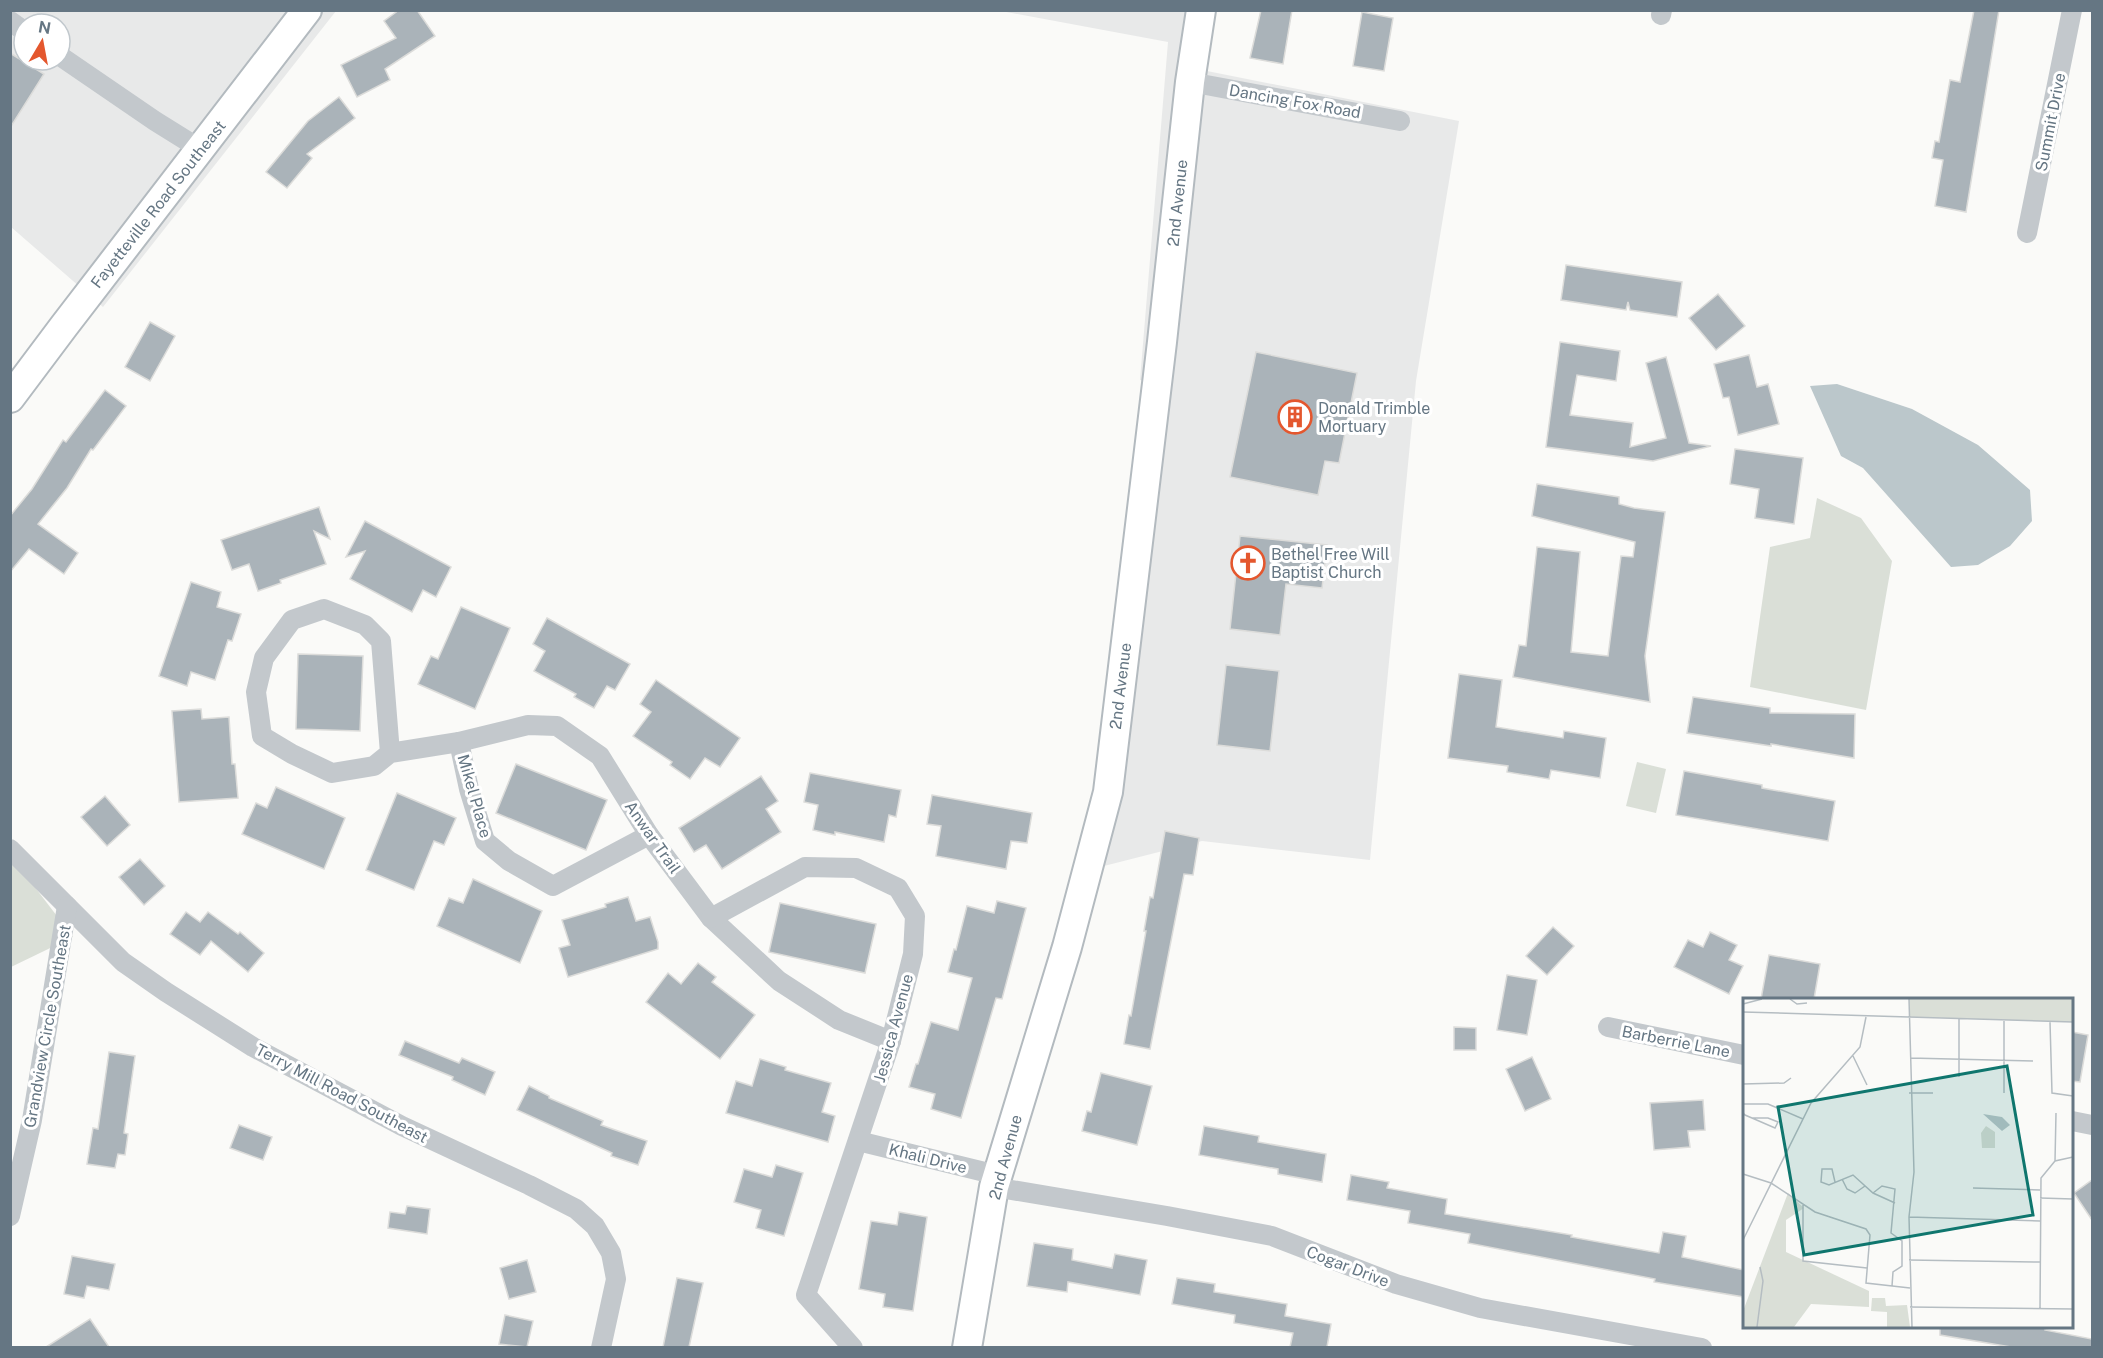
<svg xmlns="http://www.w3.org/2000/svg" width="2103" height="1358" font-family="'Public Sans',sans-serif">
<rect width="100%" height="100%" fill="#fafaf8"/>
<g fill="#e8e9e9" fill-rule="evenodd">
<path d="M11,11H336L103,307L11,227ZM24,24H60V60H24Z"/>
<polygon points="1001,11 1204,11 1192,68 1459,121 1416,381 1370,860 1202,841 1104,866 1170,383 1140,380 1168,42"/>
</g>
<g fill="#dadfd7">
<polygon points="1817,498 1861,518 1892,561 1866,710 1750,687 1770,547 1810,538"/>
<polygon points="1637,762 1666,769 1656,813 1626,806"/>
<polygon points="11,856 73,937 11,967"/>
</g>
<polygon fill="#bbc7cb" points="1837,384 1912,409 1978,445 2030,490 2032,521 2010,546 1978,565 1951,567 1863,468 1841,456 1810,386"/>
<g fill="#aab3b9" stroke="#dcdcda" stroke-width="1.5">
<polygon points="399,10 417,10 435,36 385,69 390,80 357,97 341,65 396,38 384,21"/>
<polygon points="1261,10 1292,10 1283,64 1250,58"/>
<polygon points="1974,10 1999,10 1966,212 1935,206 1943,160 1932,158 1935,141 1939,142 1950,80 1960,82"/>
<polygon points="1362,12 1393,18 1384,71 1353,66"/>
<polygon points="10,53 44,74 10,128"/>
<polygon points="339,97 355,118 307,154 312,158 287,188 266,172 308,121"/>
<polygon points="1566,265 1682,282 1677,317 1630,310 1628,302 1626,310 1561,300"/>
<polygon points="1718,294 1745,326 1716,350 1689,318"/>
<polygon points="150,322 175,336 150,381 125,367"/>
<polygon points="1560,342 1620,351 1616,381 1577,375 1570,415 1633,423 1630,447 1666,438 1646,363 1666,357 1689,443 1711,446 1653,461 1546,447"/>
<polygon points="1256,352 1357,373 1339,463 1325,461 1318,495 1230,477"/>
<polygon points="1749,355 1757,387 1768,384 1779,424 1738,435 1729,397 1723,398 1714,364"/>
<polygon points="105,390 126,406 93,450 91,449 67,488 38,524 78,553 64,574 29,549 10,572 10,516 32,489 63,440 66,442"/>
<polygon points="1735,449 1803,458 1794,524 1755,518 1759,489 1730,484"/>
<polygon points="1537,484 1619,497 1619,504 1634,508 1665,512 1645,656 1650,702 1513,677 1519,645 1526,646 1537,547 1580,552 1571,652 1608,656 1621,556 1633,557 1635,542 1532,516"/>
<polygon points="319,507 330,539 314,531 326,564 280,580 281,583 258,591 249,564 232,570 221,540"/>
<polygon points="365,521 451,567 436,597 423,590 412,612 350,579 365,551 346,557"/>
<polygon points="1240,536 1327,545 1322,588 1286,584 1280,635 1230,629"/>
<polygon points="191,582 221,592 217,607 241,614 232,641 228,640 215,680 191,672 187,686 159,676"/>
<polygon points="461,607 510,628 475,709 418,684 431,656 438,659"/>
<polygon points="547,618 630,664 615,690 607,686 594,708 574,697 576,694 534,671 545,651 533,644"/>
<polygon points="298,654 363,656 360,731 296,729"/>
<polygon points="1226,665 1279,671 1270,751 1217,745"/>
<polygon points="1459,674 1502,680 1496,727 1563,738 1564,731 1606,738 1600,778 1551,770 1549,779 1507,772 1508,766 1448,758"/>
<polygon points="656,680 740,738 720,767 705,758 690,779 670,765 672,762 633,736 651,712 640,704"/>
<polygon points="1693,697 1770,708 1770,713 1855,714 1854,758 1771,744 1771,746 1687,733"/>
<polygon points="201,709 202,719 229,717 232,764 235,764 238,798 179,802 172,711"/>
<polygon points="516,764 607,800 586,850 496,813"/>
<polygon points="1684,771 1762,785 1762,788 1835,801 1828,841 1676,815"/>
<polygon points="810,773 901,790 896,817 889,815 884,842 835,832 835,835 813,830 818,805 804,802"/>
<polygon points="761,776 778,801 766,809 781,832 722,869 706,845 694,852 679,828"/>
<polygon points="276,787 345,818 324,869 242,834 256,803 267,808"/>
<polygon points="397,793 456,818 444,845 434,841 414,890 366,870"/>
<polygon points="932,795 1032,813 1027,843 1011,841 1006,869 936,856 941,826 927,824"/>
<polygon points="105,796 130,825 107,846 81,817"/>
<polygon points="1165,831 1199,838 1193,875 1184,874 1150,1049 1124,1044 1129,1015 1131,1016 1146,931 1144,931 1150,897 1153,898"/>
<polygon points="140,859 165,886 144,905 119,877"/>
<polygon points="473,879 542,911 520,963 437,926 449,898 463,903"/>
<polygon points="628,897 636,921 650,917 658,942 658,949 568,977 559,948 570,945 562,920 606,907 605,904"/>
<polygon points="997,901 1026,908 1002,999 996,998 961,1118 931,1109 935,1094 909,1087 916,1064 918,1064 931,1022 958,1030 972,978 948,972 954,949 956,950 967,906 994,913"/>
<polygon points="780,903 876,924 865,973 769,952"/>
<polygon points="186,912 200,922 208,912 238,934 240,932 264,953 248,972 211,941 200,955 170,934"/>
<polygon points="1553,927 1574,946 1547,975 1526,956"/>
<polygon points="1710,932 1737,945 1729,960 1743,966 1729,994 1674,967 1688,940 1703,947"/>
<polygon points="1769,955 1820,964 1814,999 1761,999"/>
<polygon points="698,963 716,977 712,982 755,1015 720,1059 646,1002 668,973 681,984"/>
<polygon points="1507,975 1537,980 1527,1035 1497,1030"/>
<polygon points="1454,1027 1476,1028 1476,1050 1454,1050"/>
<polygon points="2072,1032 2088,1035 2080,1082 2072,1081"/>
<polygon points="405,1041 459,1063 462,1058 495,1072 485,1095 452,1080 453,1077 399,1055"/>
<polygon points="109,1052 135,1056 124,1133 128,1134 125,1155 118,1154 115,1168 87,1164 93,1128 98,1129"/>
<polygon points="1532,1057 1551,1099 1525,1111 1506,1069"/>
<polygon points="760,1059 786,1067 785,1070 831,1083 822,1112 835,1116 828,1142 726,1113 736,1081 752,1086"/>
<polygon points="1101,1073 1152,1086 1137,1145 1082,1131 1087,1111 1091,1112"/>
<polygon points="529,1086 549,1096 549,1098 603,1121 601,1125 647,1141 638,1165 611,1156 612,1153 517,1110"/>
<polygon points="1703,1100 1705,1130 1688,1131 1690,1147 1654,1150 1650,1103"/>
<polygon points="239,1125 272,1137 263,1160 230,1148"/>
<polygon points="1204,1126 1259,1136 1258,1142 1326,1154 1322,1182 1278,1174 1278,1169 1199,1155"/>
<polygon points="776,1165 803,1173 784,1236 756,1228 761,1210 734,1202 744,1169 772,1177"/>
<polygon points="1351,1175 1389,1182 1387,1188 1447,1199 1445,1214 1572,1235 1571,1237 1659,1253 1663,1232 1686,1236 1682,1257 1744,1270 1744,1297 1654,1282 1655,1279 1468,1243 1470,1234 1408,1223 1410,1211 1347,1200"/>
<polygon points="2092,1180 2092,1220 2074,1193"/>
<polygon points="407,1206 430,1209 427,1234 388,1228 390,1212 405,1214"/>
<polygon points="899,1212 927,1217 913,1311 883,1307 885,1294 859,1289 871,1221 897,1225"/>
<polygon points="1034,1243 1073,1249 1072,1260 1112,1268 1115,1254 1147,1260 1140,1295 1068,1282 1067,1292 1027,1286"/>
<polygon points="72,1256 115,1264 109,1290 87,1286 84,1298 64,1294"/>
<polygon points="527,1260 536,1292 509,1299 500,1268"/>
<polygon points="677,1278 703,1283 689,1347 663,1347"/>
<polygon points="1177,1278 1215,1284 1214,1292 1287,1304 1285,1316 1331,1324 1327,1347 1290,1347 1293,1333 1234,1323 1235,1315 1172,1304"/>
<polygon points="505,1315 533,1321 527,1347 499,1344"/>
<polygon points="90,1319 109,1347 46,1347"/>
<polygon points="1940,1326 2046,1326 2045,1330 2092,1339 2092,1347 2011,1347 1940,1335"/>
</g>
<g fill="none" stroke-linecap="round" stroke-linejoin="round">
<defs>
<g id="secondary">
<polyline points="10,398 64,326 307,10"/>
<polyline points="967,1348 994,1187 1067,947 1108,792 1162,342 1190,82 1201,10"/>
</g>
</defs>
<use href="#secondary" stroke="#b3babf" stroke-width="32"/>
<g stroke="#c3c8cc" stroke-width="20">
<polyline points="1661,15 1662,10"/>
<polyline points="10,21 24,31"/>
<polyline points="60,56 155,121 200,149"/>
<polyline points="1190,82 1400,121"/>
<polyline points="2027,233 2072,10"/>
<polyline points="459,742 469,789 485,841 509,861 553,886 649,835"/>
<polyline points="390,753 381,641 365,625 324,609 292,620 264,658 256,692 262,736 292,754 332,773 374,766 390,753 459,742 528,725 557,726 600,756 649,835 711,918 779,981 839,1020 891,1041"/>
<polyline points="10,849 123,962 166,992 253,1047 402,1126 529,1185 576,1209 595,1226 611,1253 616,1279 601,1348"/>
<polyline points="711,918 805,867 856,868 898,888 915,916 913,954 891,1041 806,1295 853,1348"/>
<polyline points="1608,1027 1744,1055"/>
<polyline points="2072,1121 2092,1125"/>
<polyline points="858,1141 997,1175"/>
<polyline points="994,1187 1167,1216 1272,1236 1396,1284 1480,1308 1702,1348"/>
<polyline points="10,1216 32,1120 67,906"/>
</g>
<use href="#secondary" stroke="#fff" stroke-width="28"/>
</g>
<defs>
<symbol id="building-ring" viewBox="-11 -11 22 22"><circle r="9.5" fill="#fff" stroke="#e4572e" stroke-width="1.5"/><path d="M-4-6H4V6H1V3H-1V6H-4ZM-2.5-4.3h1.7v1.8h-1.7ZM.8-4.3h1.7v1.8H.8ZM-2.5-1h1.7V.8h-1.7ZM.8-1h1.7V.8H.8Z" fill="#e4572e"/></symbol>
<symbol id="church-ring" viewBox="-11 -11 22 22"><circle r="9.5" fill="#fff" stroke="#e4572e" stroke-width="1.5"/><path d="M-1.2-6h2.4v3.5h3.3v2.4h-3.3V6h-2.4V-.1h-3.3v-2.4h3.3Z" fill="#e4572e"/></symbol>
</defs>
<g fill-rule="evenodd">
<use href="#building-ring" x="1276" y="398" width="38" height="38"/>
<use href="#church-ring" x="1229" y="544" width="38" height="38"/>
</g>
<g text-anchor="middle" stroke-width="6" stroke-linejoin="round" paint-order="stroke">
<g font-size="16" fill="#657683" stroke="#fff">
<text transform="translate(1295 101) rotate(10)" y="6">Dancing Fox Road</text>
<text transform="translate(2050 122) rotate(-79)" y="6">Summit Drive</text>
<text transform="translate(1177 203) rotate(-84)" y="6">2nd Avenue</text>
<text transform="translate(158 204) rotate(-52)" y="6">Fayetteville Road Southeast</text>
<text transform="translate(1120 686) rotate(-83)" y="6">2nd Avenue</text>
<text transform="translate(475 796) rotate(74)" y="6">Mikel Place</text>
<text transform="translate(653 837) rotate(55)" y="6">Anwar Trail</text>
<text transform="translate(47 1026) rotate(-80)" y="6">Grandview Circle Southeast</text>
<text transform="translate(893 1028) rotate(-75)" y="6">Jessica Avenue</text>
<text transform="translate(1676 1041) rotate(11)" y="6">Barberrie Lane</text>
<text transform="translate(342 1093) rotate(28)" y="6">Terry Mill Road Southeast</text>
<text transform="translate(1005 1157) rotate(-75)" y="6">2nd Avenue</text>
<text transform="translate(928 1158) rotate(14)" y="6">Khali Drive</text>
<text transform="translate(1348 1266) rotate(21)" y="6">Cogar Drive</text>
</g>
<g font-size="16" fill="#657683" stroke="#fff" text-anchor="start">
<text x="1318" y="414">Donald Trimble<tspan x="1318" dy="18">Mortuary</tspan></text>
<text x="1271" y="560">Bethel Free Will<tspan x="1271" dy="18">Baptist Church</tspan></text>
</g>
</g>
<g transform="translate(1743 998)">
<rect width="330" height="330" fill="#fafaf8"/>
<path d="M166,1H330V24L167,19ZM243,128L252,134V150H239L238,135ZM45,195L61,210L43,222V254L126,293V309L68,306L51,329H0V313ZM129,300H142L143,308L164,307L167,329H144V314L128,313Z" fill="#dadfd7"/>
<path d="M240,116L259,119L267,127L259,133Z" fill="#bbc7cb"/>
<path fill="none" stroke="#b5bdc2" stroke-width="1.5" d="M47,1L54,6L64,5M166,1L171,174L166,219L169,329M0,6L19,1M0,14L330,24M216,21V79M307,24L309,95L330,98M110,58L124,87M167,60L290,63M0,86L41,85L48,80M166,95H190M261,95V23M0,106H25L60,121M0,115L2,117L9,120L32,130L35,124L25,120H9M312,163L313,115M0,176L28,185L72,214L123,231L127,237L123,285L167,290M99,181L104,191L112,195L122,188M92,184L89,171H79L78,184L86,187L110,177L130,195L152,205M230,190L297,192M130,195L139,188L152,191L148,235L159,243V268L150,274L149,288M297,200L330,201M60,207V263L124,270M166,219L297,223M0,242L68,105L117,49L123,19M166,262L297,264M167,309L330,311M297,311L298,180L312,163L330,159M14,329L20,283L17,269"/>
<path fill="#0f766e" fill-opacity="0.15" stroke="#0f766e" stroke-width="3" d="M264,68L290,217L61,257L35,109Z"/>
<rect width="330" height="330" fill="none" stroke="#657683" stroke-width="3"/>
</g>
<rect width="2103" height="1358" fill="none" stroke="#657683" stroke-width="24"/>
<g transform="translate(42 42) rotate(10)"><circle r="28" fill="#ffffff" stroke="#c1c8cd" stroke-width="1.5"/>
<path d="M0-4.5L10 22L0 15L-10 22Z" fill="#e4572e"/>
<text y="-9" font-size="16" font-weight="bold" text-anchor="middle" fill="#657683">N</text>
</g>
</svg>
